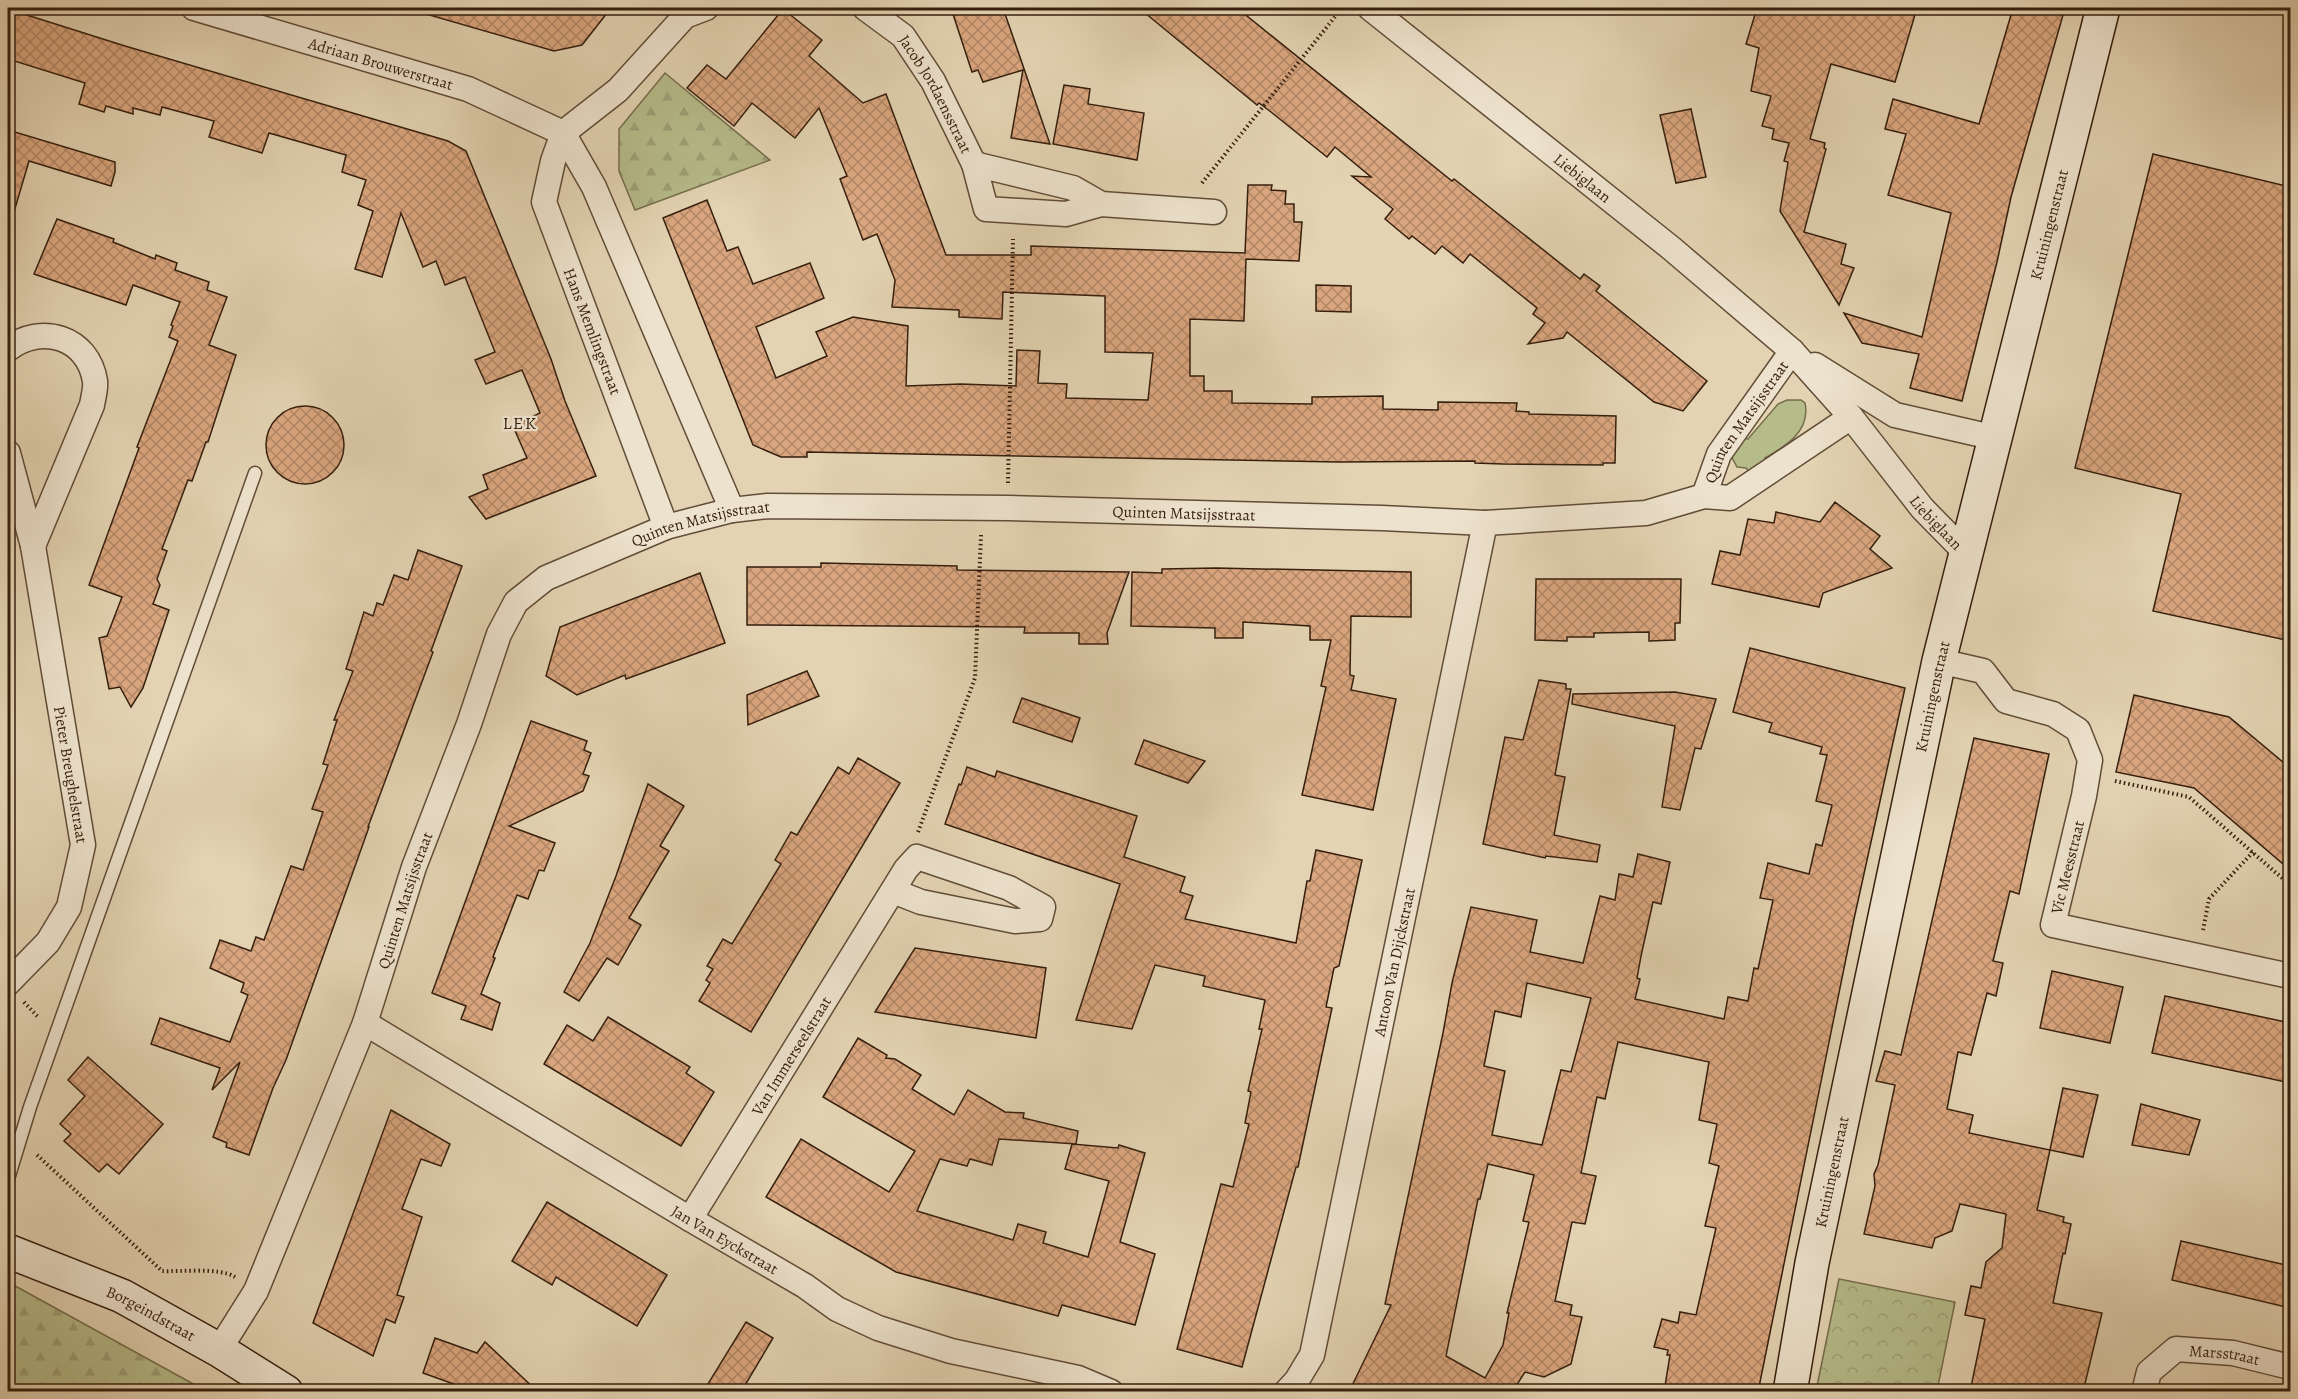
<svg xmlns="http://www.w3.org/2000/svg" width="2298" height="1399" font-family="Alegreya,serif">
<defs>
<pattern id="forest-firs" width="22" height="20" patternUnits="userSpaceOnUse" patternTransform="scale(1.5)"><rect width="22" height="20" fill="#b6bb8a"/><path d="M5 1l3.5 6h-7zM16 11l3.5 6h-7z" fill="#9da076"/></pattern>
<pattern id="park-crowns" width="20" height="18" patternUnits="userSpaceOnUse" patternTransform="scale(1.5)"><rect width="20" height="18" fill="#b6bb8a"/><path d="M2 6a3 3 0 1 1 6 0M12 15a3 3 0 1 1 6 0" fill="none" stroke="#9da076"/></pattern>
<pattern id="building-cross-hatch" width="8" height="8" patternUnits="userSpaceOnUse" patternTransform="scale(1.5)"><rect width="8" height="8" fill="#daa67f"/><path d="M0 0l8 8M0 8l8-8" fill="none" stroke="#b28766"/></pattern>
</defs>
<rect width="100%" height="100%" fill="#e3d3b2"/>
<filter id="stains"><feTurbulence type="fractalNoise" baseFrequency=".00333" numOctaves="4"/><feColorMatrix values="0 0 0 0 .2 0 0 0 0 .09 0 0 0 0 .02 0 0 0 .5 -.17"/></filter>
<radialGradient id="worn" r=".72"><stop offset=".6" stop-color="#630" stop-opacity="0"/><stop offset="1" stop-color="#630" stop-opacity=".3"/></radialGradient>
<path fill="#b6bb8a" stroke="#766d4c" stroke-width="1.5" d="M1787,400H1801L1805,403C1811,431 1785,447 1765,458L1768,465L1750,473L1746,468L1737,467L1730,454L1742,438L1748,439L1778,404Z"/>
<g fill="url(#forest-firs)" stroke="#766d4c" stroke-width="1.5">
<polygon points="665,73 770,160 635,210 619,171 619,129"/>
<polygon points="8,1282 206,1391 8,1391"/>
</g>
<polygon fill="url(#park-crowns)" stroke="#766d4c" stroke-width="1.5" points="1839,1279 1955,1302 1937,1391 1816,1391"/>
<g fill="url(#building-cross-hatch)" stroke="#361f0e" stroke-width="1.5" fill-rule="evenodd">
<polygon points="427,8 611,8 582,45 554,51 426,14"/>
<polygon points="951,8 1003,8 1050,144 1011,138 1023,70 983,82 978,70 972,72"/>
<polygon points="1139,8 1237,8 1452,181 1454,179 1580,279 1584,274 1600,286 1596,291 1707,381 1683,411 1654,402 1567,332 1563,338 1528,344 1545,323 1533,314 1537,308 1470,254 1463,263 1442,246 1435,254 1412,236 1409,239 1385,219 1393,209 1352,176 1371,177 1335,147 1327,157 1271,112 1259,103 1257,105"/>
<polygon points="1757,8 1917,8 1895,82 1831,64 1810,139 1825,143 1824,148 1826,149 1804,232 1846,244 1841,264 1854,268 1839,305 1780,211 1788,162 1784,161 1789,143 1772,139 1774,129 1762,126 1771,96 1751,91 1759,48 1746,44"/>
<polygon points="2013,8 2065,8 2011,197 1997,262 1962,401 1910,388 1919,354 1862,343 1844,313 1922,337 1951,213 1888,195 1906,134 1885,129 1893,99 1979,124"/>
<polygon points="8,9 125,46 448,141 466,151 551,359 565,401 596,476 486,519 469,497 488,489 483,475 527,458 513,426 540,413 522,370 486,384 475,360 495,352 465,277 445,285 436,261 423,267 401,213 382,277 355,269 373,211 358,205 366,180 342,172 346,155 269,133 262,153 209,137 214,121 162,107 160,115 133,108 133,114 106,106 104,112 79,104 85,83 8,59"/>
<polygon points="783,9 822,40 809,56 863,103 886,94 946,255 1031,255 1031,246 1245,253 1248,185 1272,185 1271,190 1286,191 1285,204 1294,204 1294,222 1302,222 1299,261 1246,259 1244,321 1190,319 1190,376 1204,376 1204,391 1232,391 1232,403 1312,404 1312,397 1383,396 1383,409 1438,410 1438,402 1517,403 1516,411 1529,412 1529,414 1616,416 1615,463 1603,463 1603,465 1503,464 1475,463 1475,461 1339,462 807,452 807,457 781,457 753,445 663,218 707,200 727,251 738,247 753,284 810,263 824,298 756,327 776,378 827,356 816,332 853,317 908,326 906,386 961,384 1016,386 1017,350 1040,351 1038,383 1067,384 1066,398 1148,400 1153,353 1105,352 1105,296 1003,292 1002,319 959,317 959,310 892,307 895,280 877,234 863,240 840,179 847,176 819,108 795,138 752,103 734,126 687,88 707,65 726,79"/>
<polygon points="1064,85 1090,89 1088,104 1144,113 1137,160 1053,144"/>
<polygon points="1691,109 1706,177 1676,183 1660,115"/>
<polygon points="8,130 115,162 115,172 111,186 29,161 14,212 8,211"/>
<polygon points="2153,154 2290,187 2290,641 2153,611 2181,494 2075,468"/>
<polygon points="57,219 114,239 113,242 155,259 156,255 177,263 175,270 209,282 207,290 227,297 209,345 236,355 208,442 206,442 192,481 188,480 162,549 167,551 157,579 160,585 153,604 169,610 143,688 131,707 120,687 109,689 99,638 107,636 122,597 89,585 139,448 137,447 178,341 169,337 173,326 171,325 180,302 133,285 126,305 34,274"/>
<polygon points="1316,285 1351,286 1351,312 1316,311"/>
<circle cx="305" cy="445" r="39"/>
<polygon points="1835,502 1880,536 1870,549 1892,568 1823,593 1819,607 1712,584 1720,551 1740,555 1748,519 1774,523 1776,512 1820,522"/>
<polygon points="418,550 462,566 431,651 433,652 368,827 369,827 286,1060 273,1088 249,1155 226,1147 227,1143 213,1137 240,1062 212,1090 220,1068 151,1044 160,1018 230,1042 248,995 241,992 244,983 210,968 220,940 251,951 256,937 264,940 291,866 303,870 323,812 312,809 328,765 323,764 337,720 334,720 353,671 346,669 364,612 373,616 377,603 383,605 394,575 408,580"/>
<polygon points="821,563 957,566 957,570 1129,572 1107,633 1108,644 1079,644 1079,633 1024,633 1025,627 747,625 747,567 821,567"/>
<polygon points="1216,568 1411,572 1411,617 1351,616 1350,675 1354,676 1351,690 1396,699 1373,810 1302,795 1326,687 1321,686 1331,640 1310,640 1310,626 1243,622 1243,638 1215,638 1215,628 1131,626 1132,572 1162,573 1162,569"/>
<polygon points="700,573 725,643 626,679 625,675 577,695 546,676 560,627"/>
<polygon points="1536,579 1681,579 1680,623 1675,623 1675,640 1649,641 1649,632 1594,633 1594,637 1567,637 1567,641 1535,640"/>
<path d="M1750,648L1905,688L1854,919L1758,1392H1664L1670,1355H1667L1668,1350L1654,1347L1662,1319L1678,1323L1680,1312L1696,1315L1716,1228L1705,1226L1719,1166L1709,1163L1717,1124L1699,1120L1709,1062L1618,1042L1605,1099L1597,1097L1581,1173L1596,1176L1585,1224L1572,1222L1555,1301L1572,1305L1570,1315L1582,1317L1571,1364L1544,1377L1525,1372L1512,1392H1349L1391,1305L1385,1304L1443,1033L1452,983L1471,907L1537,920L1530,952L1583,963L1600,896L1615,900L1619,874L1633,877L1638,854L1670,862L1661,904L1653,902L1641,956L1637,978L1640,979L1635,999L1724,1019L1728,997L1748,1001L1754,968L1758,969L1773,900L1760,898L1768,863L1809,874L1816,844L1822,846L1832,805L1816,801L1827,755L1820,754L1822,747L1769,732L1772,723L1733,712ZM1527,983L1591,998L1571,1072L1561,1070L1542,1145L1492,1135L1505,1071L1484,1066L1495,1011L1521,1017ZM1488,1164L1534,1175L1523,1221L1529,1222L1507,1313H1509L1503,1345L1485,1378L1446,1356L1478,1199H1480Z"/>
<polygon points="807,671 819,696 748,725 747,695"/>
<polygon points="1539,680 1566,684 1566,689 1571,689 1555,775 1565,777 1554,835 1600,845 1597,862 1546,856 1545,858 1483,844 1505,737 1523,740"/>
<polygon points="1675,692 1716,699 1701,749 1695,748 1680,810 1662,807 1675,726 1572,704 1573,694"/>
<polygon points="2134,695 2229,717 2290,768 2290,870 2194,788 2116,772"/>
<polygon points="1022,698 1080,718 1072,742 1013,722"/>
<polygon points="531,721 587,741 584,750 591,753 583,774 589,776 583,791 509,826 555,843 544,871 539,870 528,899 517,895 493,957 495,958 481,994 500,1003 492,1030 461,1019 466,1006 432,993"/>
<polygon points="1974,738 2049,754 2019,894 2010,891 1993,961 2003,963 1996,996 1987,993 1971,1055 1958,1052 1947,1109 1973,1115 1969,1133 2050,1150 2037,1210 2064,1217 2063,1222 2071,1224 2065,1254 2063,1253 2053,1303 2102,1313 2083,1392 1970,1392 1985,1319 1965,1315 1971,1286 1981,1288 1986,1262 2002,1248 2006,1214 1960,1204 1952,1231 1935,1238 1932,1248 1864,1234 1875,1186 1874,1174 1878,1165 1895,1085 1876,1081 1885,1051 1901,1055"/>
<polygon points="1144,740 1205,761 1188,783 1135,764"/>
<polygon points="858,758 900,783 751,1032 699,1001 710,983 706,980 713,969 707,966 723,939 732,944 781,864 775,860 791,832 797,835 838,767 849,774"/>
<polygon points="967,767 995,777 997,771 1137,816 1124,857 1185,877 1180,892 1193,896 1185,919 1296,943 1307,881 1310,881 1316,850 1362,860 1339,966 1334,968 1326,1007 1332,1008 1298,1167 1296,1167 1242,1367 1177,1349 1221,1184 1233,1187 1249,1124 1245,1123 1251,1092 1248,1091 1262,1029 1259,1029 1265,1000 1203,986 1205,976 1155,965 1132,1029 1076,1020 1120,884 945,824 959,784 961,785"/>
<polygon points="648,784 684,806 660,846 669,851 629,918 641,925 618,965 607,958 579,1001 564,992 590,943 616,876"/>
<polygon points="915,948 1046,968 1036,1038 875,1012"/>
<polygon points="2052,971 2123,987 2110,1043 2040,1028"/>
<polygon points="2165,996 2290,1023 2290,1083 2152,1053"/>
<polygon points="608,1017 690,1067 686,1073 714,1092 681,1146 544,1064 567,1025 593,1041"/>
<polygon points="858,1038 887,1055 886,1058 895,1059 921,1075 912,1089 954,1115 968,1090 1005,1112 1024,1113 1023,1118 1078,1131 1076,1144 999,1139 992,1165 970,1159 967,1166 940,1159 917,1211 1013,1240 1018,1224 1046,1232 1043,1243 1088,1257 1109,1181 1065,1169 1072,1144 1118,1148 1119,1145 1145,1153 1120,1242 1155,1254 1135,1325 1062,1305 1058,1316 896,1272 766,1197 801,1139 889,1192 915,1151 823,1097"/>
<polygon points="88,1057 163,1124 119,1174 107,1164 99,1172 64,1141 71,1134 60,1124 85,1096 68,1080"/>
<polygon points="2063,1088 2098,1095 2083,1157 2050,1150"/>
<polygon points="2141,1104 2200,1120 2189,1155 2132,1145"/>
<polygon points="391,1110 450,1144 441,1166 421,1159 402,1209 422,1217 397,1295 404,1297 395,1323 386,1319 373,1356 313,1323"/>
<polygon points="547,1202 667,1275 637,1326 556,1277 552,1285 512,1261"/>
<polygon points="2181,1241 2290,1266 2290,1308 2172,1280"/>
<polygon points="746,1322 773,1338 741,1392 703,1392"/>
<polygon points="435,1338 477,1353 485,1342 538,1392 476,1392 423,1373"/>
</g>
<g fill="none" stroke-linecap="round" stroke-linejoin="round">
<defs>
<polyline id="lane" points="8,1179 30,1107 255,473"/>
<g id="street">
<path id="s1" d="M194,8L468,89L563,133"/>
<path id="s2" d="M865,8L903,36L933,81L974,164L986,209L1066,214L1101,204"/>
<path id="s3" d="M1370,8L1671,248L1792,351L1851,417L1922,508L1967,554"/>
<polyline points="563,133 594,187 732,510"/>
<polyline points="974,164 1073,188 1101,204 1214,212"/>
<path d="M8,349C41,323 88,337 95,381C96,389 93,398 92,405L33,546"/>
<polyline points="1815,365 1895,415 1996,438"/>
<path id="s4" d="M8,453L33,546L83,845L69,907L48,942L8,983"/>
<path id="s5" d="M1704,496L1719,454L1792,351"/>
<polyline points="666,527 544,202 553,161 563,133 618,90 685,16 706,8"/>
<polyline points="1939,661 1983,671 2006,701 2053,714 2078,730 2090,760 2084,796 2053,925 2290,976"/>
<path id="s6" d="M365,1023L690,1219L805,1286L837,1309L878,1328L951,1351L1078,1378L1111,1392"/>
<path id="s7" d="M690,1219L906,869L917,857L1009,888L1043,907L1040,919L1015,921L921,902L893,891"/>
<path id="s8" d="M219,1350L256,1291L365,1023L414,867L469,724L499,634L516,602L546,578L666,527L732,510L768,506L1008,508L1382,518L1485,523L1646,513L1704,496L1730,498L1851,417"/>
<path id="s9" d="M1286,1392L1297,1380L1312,1355L1485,523"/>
<path id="s10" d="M2144,1392L2149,1372L2176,1349L2233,1353L2290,1367"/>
</g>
<g id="secondary">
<path id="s11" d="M8,1251L122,1296L219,1350L286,1392"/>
<path id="s12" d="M1790,1392L1812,1263L1939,661L2103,8"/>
</g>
</defs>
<use href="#lane" stroke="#614c37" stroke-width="15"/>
<use href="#street" stroke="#614c37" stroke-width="27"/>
<use href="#secondary" stroke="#361f0e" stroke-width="36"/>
<g stroke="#361f0e" stroke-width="4" stroke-dasharray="1.5 3" stroke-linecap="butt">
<polyline points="1202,183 1342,8"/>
<polyline points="1008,483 1013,239"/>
<polyline points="2115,781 2189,797 2290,885"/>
<polyline points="918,832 975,678 981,535"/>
<polyline points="2203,930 2209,899 2253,852"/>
<polyline points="24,1002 39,1018"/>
<path d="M37,1155L162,1271C180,1272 220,1267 235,1277"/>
</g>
<use href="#lane" stroke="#ede2cd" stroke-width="12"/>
<use href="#street" stroke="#ede2cd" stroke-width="24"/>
<use href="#secondary" stroke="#ede2cd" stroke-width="33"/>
</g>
<g text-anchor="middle" stroke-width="4.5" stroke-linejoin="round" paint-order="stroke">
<g font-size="16" fill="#361f0e" stroke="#ede2cd">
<text dy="6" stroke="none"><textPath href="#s1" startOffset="195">Adriaan Brouwerstraat</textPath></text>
<text dy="6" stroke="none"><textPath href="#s2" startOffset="114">Jacob Jordaensstraat</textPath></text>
<text dy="6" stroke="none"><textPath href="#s3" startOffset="272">Liebiglaan</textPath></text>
<text dy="6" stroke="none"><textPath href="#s12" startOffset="1196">Kruiningenstraat</textPath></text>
<text transform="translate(593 331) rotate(69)" y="6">Hans Memlingstraat</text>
<text dy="6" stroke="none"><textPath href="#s5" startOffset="86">Quinten Matsijsstraat</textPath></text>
<text dy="6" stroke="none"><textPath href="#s8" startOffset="1496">Quinten Matsijsstraat</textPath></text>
<text dy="6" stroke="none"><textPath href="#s3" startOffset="768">Liebiglaan</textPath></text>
<text dy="6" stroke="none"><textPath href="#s8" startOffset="1010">Quinten Matsijsstraat</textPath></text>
<text dy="6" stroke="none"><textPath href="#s12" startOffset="710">Kruiningenstraat</textPath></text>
<text dy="6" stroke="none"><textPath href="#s4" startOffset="328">Pieter Breughelstraat</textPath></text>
<text transform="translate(2067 867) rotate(-76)" y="6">Vic Meesstraat</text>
<text dy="6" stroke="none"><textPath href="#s8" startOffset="488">Quinten Matsijsstraat</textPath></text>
<text dy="6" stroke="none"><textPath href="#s9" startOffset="447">Antoon Van Dijckstraat</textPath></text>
<text dy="6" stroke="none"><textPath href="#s7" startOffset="192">Van Immerseelstraat</textPath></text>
<text dy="6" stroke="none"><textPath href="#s12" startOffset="224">Kruiningenstraat</textPath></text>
<text dy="6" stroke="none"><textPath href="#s6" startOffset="420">Jan Van Eyckstraat</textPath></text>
<text dy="6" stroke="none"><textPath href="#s11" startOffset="156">Borgeindstraat</textPath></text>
<text dy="6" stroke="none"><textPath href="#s10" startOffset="105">Marsstraat</textPath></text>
</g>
<g font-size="18" letter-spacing="1.5" fill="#361f0e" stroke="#ede2cd">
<text x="520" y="429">LEK</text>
</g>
</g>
<rect width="2298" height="1399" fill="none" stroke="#e3d3b2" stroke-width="30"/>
<rect x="9" y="9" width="2280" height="1381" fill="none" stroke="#361f0e" stroke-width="3"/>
<rect x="15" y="15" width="2268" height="1369" fill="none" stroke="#361f0e" stroke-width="1.5"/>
<rect width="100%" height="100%" filter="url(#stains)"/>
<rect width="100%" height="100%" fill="url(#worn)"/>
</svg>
